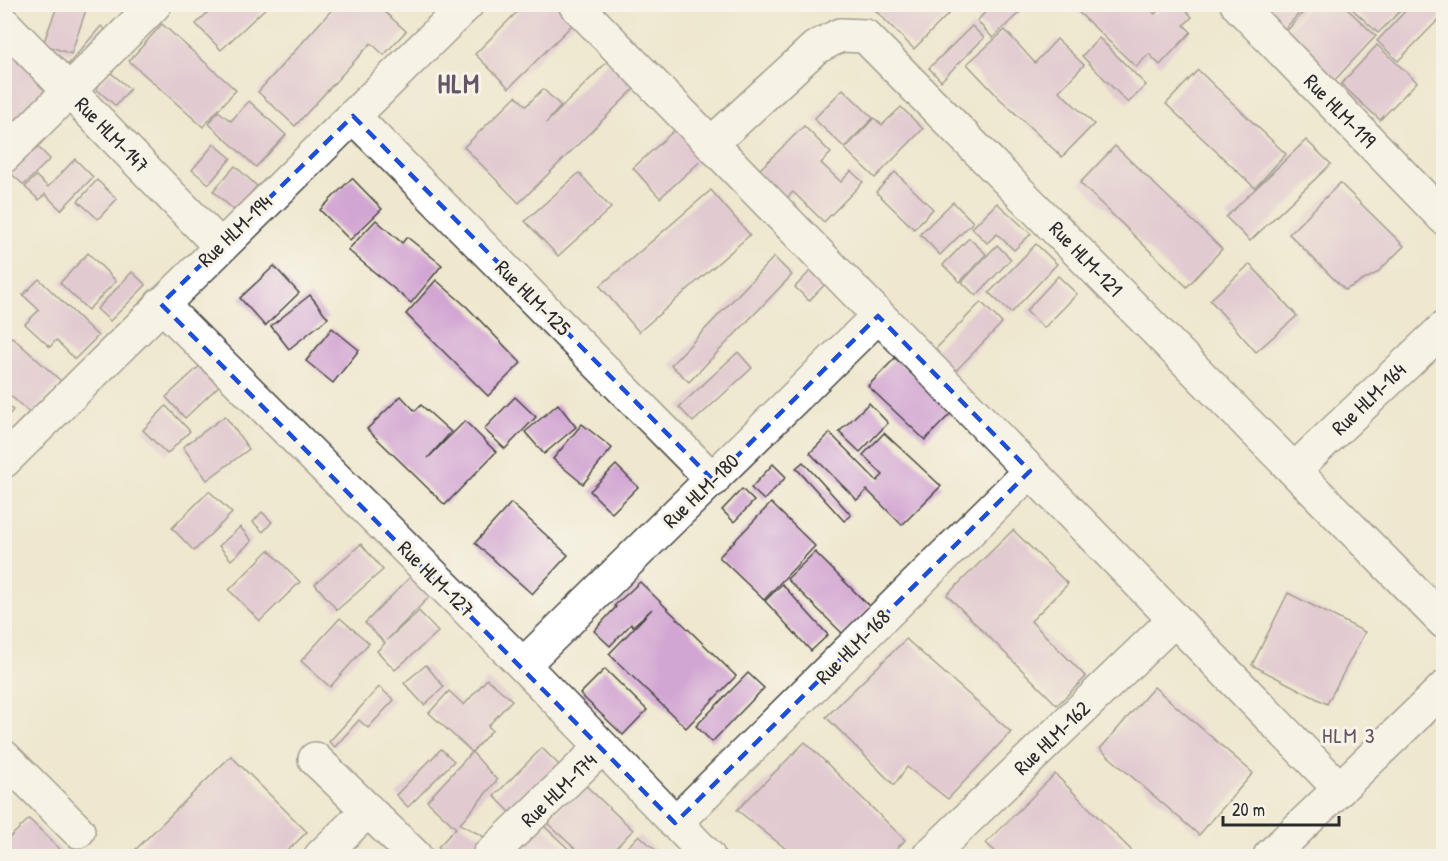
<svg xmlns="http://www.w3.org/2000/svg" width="1448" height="861" font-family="'Patrick Hand',sans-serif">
<rect width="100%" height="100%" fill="#f7f3e8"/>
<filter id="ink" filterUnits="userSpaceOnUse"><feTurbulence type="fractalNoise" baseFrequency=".0167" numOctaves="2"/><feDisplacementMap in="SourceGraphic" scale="12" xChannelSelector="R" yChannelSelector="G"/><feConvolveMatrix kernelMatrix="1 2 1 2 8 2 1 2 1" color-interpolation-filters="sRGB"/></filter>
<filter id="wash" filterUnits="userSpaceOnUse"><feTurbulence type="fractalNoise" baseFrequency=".008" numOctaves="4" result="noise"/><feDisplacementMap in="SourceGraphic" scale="24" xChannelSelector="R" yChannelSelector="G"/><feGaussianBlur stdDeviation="1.35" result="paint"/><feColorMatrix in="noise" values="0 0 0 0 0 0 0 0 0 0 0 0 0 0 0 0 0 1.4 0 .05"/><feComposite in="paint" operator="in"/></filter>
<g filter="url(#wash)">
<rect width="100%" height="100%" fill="#efe8cf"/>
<g id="blocks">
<g fill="#d2a6d3">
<polygon points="58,4 88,4 71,54 43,44"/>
<polygon points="216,4 270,4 221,50 196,24"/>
<polygon points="337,4 376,4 406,31 384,55 371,43 295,126 258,92"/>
<polygon points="525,4 561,4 577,20 509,88 475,54"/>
<polygon points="869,4 958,4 914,49"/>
<polygon points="993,4 1028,4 993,38 977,21"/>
<polygon points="1070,4 1145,4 1155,14 1164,4 1179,4 1192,17 1184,25 1191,32 1160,65 1149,54 1136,67"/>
<polygon points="1311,4 1342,4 1376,36 1332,83 1282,36"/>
<polygon points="1347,4 1407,4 1378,33"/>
<polygon points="1412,4 1444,4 1444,14 1398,61 1377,41"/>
<polygon points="1267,5 1307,5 1280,34 1258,14"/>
<polygon points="162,24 236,90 203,127 129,61"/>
<polygon points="101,26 112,36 73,81 62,72"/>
<polygon points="972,26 984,38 941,81 929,68"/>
<polygon points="1005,30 1035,63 1057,39 1084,65 1059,91 1094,124 1062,157 1000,99 967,64"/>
<polygon points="4,35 60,92 20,130 4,114"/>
<polygon points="1099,38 1146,85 1128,103 1082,56"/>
<polygon points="1377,45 1417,82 1380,120 1341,84"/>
<polygon points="611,58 638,85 519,203 464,147 516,96 526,106 543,89 561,106 546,123"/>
<polygon points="1198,70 1286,154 1255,188 1166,104"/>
<polygon points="110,72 130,89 116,106 95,88"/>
<polygon points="843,89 873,118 844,147 814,119"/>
<polygon points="249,101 286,135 256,167 209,124 218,111 231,121"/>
<polygon points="901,107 923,129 875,178 845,149 874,118 882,125"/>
<polygon points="804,126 831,153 821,163 841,182 851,171 863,182 824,222 793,192 783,202 755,174"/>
<polygon points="678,127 705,157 660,198 633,168"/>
<polygon points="1306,140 1331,164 1250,241 1226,217"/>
<polygon points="34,143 50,159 24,185 8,171"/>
<polygon points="214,144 231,158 209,184 192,170"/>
<polygon points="1115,146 1222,249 1187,287 1080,183"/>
<polygon points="75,159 93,177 61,210 45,194 39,200 25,187 36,176 48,187"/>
<polygon points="235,166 257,186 235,211 213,191"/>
<polygon points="895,172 933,209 914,229 876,192"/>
<polygon points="579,173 611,208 558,256 525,221"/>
<polygon points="352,178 382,209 350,240 320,210"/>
<polygon points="97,180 117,199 98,219 78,201"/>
<polygon points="1340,183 1404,246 1377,273 1345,290 1289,234"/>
<polygon points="711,190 750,235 639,332 600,286"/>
<polygon points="953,202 973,222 940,255 920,234"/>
<polygon points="997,203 1031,234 1014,250 997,234 987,243 972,228"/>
<polygon points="376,220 402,243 407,237 442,265 411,303 348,250"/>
<polygon points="969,238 986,254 960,282 943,265"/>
<polygon points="1036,244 1057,264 1011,313 989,293"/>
<polygon points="997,245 1011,259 976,296 962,282"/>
<polygon points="88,253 116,281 88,310 60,283"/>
<polygon points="774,257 792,275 689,382 671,365"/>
<polygon points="1250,264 1297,316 1256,352 1210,300"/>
<polygon points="274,266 299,293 265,326 240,298"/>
<polygon points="815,266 829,280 809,301 795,287"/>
<polygon points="132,272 146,285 110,321 97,309"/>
<polygon points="1058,276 1077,294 1044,328 1026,311"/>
<polygon points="39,279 98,336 75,359 56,340 50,347 25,324 39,310 23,295"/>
<polygon points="436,280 467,307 521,363 488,396 406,314"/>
<polygon points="310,295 328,318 289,349 271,326"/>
<polygon points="981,302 1002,323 947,380 926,359"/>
<polygon points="332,328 359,350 333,383 306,361"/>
<polygon points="12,337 61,381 31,414 4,390 4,345"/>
<polygon points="738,352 752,368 693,422 679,407"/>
<polygon points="895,358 952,412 925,440 868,386"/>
<polygon points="204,362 224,381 185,418 166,397"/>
<polygon points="401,396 415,411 421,405 451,432 428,458 465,421 496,452 445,505 367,429"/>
<polygon points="515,397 536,417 505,449 484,429"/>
<polygon points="4,402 13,410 4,420"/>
<polygon points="869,403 888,423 860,452 839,432"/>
<polygon points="558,404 576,427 544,454 525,432"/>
<polygon points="166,406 190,431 167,454 143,430"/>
<polygon points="225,416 249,449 207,480 183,447"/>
<polygon points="582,424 612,448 583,484 553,459"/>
<polygon points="830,433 877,481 883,475 863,455 884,433 941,486 902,525 867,490 857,500 810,453"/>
<polygon points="803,462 851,515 844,521 796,468"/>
<polygon points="773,464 786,477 764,500 751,488"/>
<polygon points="616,465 638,487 612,513 590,491"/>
<polygon points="742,489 754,501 734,522 722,510"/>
<polygon points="209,491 232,513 194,551 172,528"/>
<polygon points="511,503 568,555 532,594 475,543"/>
<polygon points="771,503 815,546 764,600 719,557"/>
<polygon points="262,512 272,522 263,532 253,522"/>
<polygon points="240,527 252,541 231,560 219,546"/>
<polygon points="1013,530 1068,584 1031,621 1086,677 1057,705 947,595"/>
<polygon points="361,544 383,570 337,610 315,584"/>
<polygon points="269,550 300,582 260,621 229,590"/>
<polygon points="815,552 870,607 843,634 787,579"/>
<polygon points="419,568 439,587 387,640 419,611 438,632 395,670 377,651 385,643 365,623"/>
<polygon points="640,582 736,676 686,728 609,654 652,609 633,626 631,624 610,646 594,631 616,607 614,606"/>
<polygon points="782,584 828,635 811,651 765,601"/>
<polygon points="1288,593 1365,632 1327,704 1252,665"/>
<polygon points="340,618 369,643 330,687 301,661"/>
<polygon points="906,639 1011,732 948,799 907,767 894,785 826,717"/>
<polygon points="426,665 444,687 424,705 404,683"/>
<polygon points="605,669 647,710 623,735 580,694"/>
<polygon points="748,673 764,688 712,742 696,726"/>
<polygon points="487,679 512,700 488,726 492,730 472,752 429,713 449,691 464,705"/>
<polygon points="379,687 394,700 368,728 359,720 335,747 329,742"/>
<polygon points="1154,687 1253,773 1199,835 1100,749"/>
<polygon points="805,742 905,840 890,856 795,856 737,810"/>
<polygon points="542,748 562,768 514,816 494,796"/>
<polygon points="441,749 454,761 408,807 396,795"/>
<polygon points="472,752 497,780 460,824 488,839 473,856 448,856 438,847 456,828 427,801"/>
<polygon points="231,756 307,832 282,856 129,856"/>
<polygon points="1055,774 1137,856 1000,856 986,843"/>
<polygon points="583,783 633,830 608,856 583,856 546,822"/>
<polygon points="29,819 67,856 4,856 4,843"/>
<polygon points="543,825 576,856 512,856"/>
<polygon points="639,835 662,856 619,856"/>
</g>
</g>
</g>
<g filter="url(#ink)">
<use href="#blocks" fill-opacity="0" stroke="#484744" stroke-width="1.5"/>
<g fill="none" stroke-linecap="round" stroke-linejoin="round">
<defs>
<g id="street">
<polyline points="575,4 1340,789"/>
<polyline points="1237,4 1444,218"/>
<polyline points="4,24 220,246"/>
<polyline points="353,116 713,480"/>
<polyline points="711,144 815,48 840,35 865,36 1444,622"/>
<polyline points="4,156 155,4"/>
<polyline points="161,304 523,665 708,856"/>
<polyline points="4,461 467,4"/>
<polyline points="1294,470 1444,328"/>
<polyline points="523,665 878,316"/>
<polyline points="4,757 78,831"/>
<polyline points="315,759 415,856"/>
<polyline points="675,823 1030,471"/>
<polyline points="321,856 368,810"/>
<polyline points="489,856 602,747"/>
<polyline points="929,856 1175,619"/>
<polyline points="1270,856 1444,688"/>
</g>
</defs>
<use href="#street" stroke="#484744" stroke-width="36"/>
<use href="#street" stroke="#fff" stroke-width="33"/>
</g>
</g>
<path d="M0 0H1448V861H0ZM353,116L713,480L878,316L1030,471L675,823L161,304Z" fill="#efe8cf" fill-opacity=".55" fill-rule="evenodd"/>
<path fill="none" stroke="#1d4ed8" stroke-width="4.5" stroke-dasharray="12 8" stroke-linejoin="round" d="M353,116L713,480L878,316L1030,471L675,823L161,304Z"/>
<g text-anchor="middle" stroke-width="6" stroke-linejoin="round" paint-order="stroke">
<g font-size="21" fill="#2b2b2b" stroke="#f7f3e8">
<text transform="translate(1340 111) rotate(46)" y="7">Rue HLM-119</text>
<text transform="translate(112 135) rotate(46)" y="7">Rue HLM-147</text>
<text transform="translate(235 231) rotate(-44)" y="7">Rue HLM-194</text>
<text transform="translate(1086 259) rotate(46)" y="7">Rue HLM-121</text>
<text transform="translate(533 298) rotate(45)" y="7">Rue HLM-125</text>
<text transform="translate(1369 399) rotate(-44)" y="7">Rue HLM-164</text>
<text transform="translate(701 491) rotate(-44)" y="7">Rue HLM-180</text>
<text transform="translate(436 579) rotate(45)" y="7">Rue HLM-127</text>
<text transform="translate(853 647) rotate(-45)" y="7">Rue HLM-168</text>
<text transform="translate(1052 738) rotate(-44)" y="7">Rue HLM-162</text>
<text transform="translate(559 790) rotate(-44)" y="7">Rue HLM-174</text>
</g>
<g font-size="22" letter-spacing="1.5" fill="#655666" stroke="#f7f3e8">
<text x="1349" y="743">HLM 3</text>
</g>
<g font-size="27" font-weight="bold" letter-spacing="1.5" fill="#655666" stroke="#f7f3e8">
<text x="459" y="93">HLM</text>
</g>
</g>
<rect width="1448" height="861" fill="none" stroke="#f7f3e8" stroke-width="24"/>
<path d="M1223 816v9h116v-9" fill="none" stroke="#2b2b2b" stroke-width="3"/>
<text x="1232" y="816" font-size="18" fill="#2b2b2b" stroke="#f7f3e8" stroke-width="4.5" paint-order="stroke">20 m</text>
</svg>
